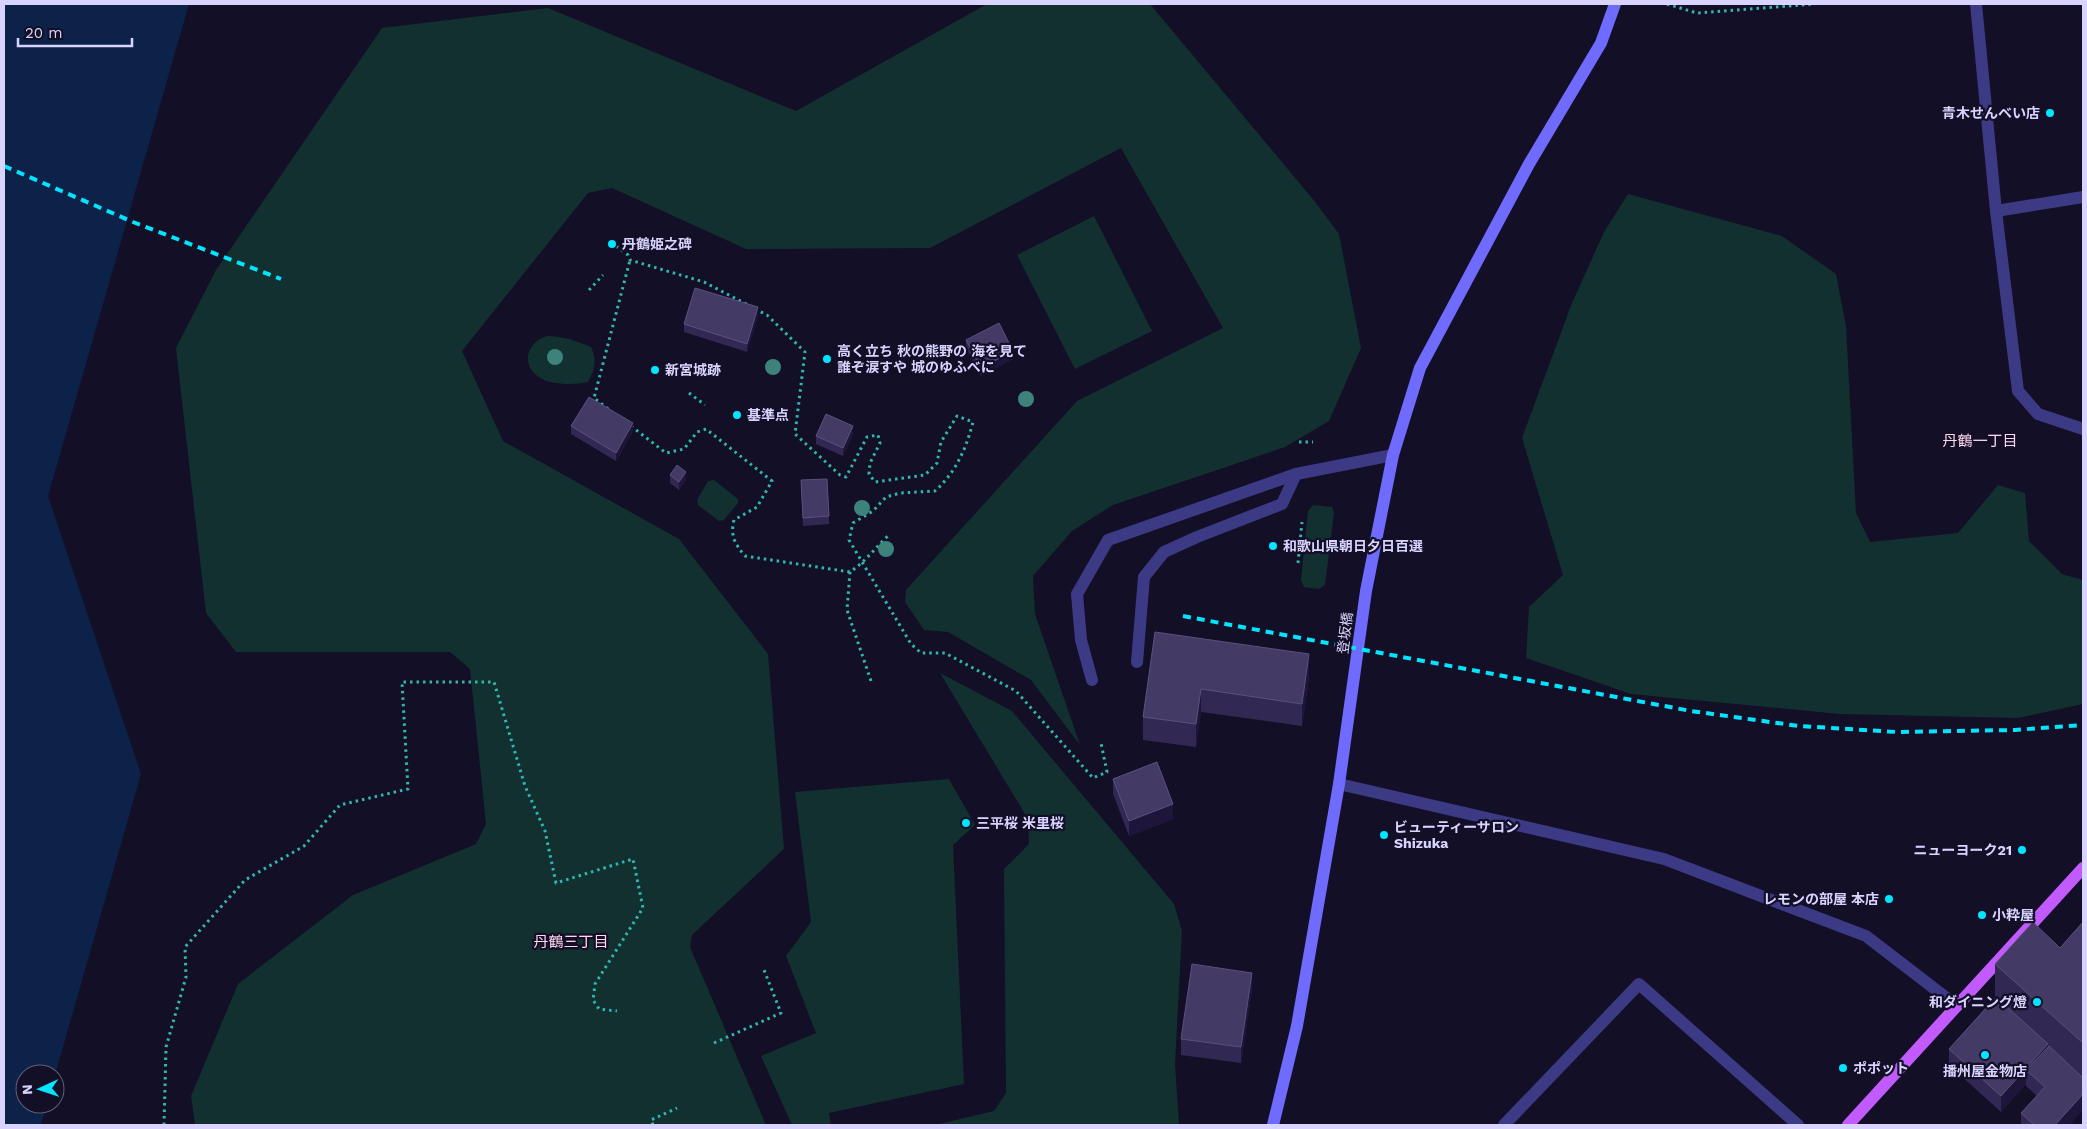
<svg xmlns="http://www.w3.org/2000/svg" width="2087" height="1129" font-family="'Work Sans','Noto Sans JP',sans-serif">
<rect width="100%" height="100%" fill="#130f26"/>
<g fill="#12302f">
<polygon points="987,4 1150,4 1316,203 1339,234 1361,348 1329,421 1285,447 1113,505 1072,531 1033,576 1035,614 1080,745 1031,680 948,632 924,630 905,602 906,590 1077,401 1223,328 1121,148 930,248 746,249 612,188 588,193 462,351 503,441 679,539 768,654 784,849 692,935 690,947 766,1125 195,1125 191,1096 238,984 353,895 476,844 486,824 470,669 450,652 236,652 206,613 176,348 216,270 382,28 548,8 796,111"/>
<polygon points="1628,194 1782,236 1836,274 1846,326 1856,513 1870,542 1958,533 1998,485 2025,493 2029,541 2062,574 2083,580 2083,704 2018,718 1840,714 1631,694 1526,658 1529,607 1563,575 1522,438 1572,303 1604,232"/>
<polygon points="1094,216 1152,331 1075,369 1017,255"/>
<path d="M547,336C563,336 576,341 591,347C597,360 595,369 588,382C575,385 554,385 542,379C520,367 525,343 547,336Z"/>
<polygon points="714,480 738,499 738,503 724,520 719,521 698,505 697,500 708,481"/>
<polygon points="1313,505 1332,507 1334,513 1325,585 1319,589 1304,587 1301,580 1308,511"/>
<polygon points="940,673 1012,711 1174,904 1182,931 1175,1064 1179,1125 935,1125 994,1111 1006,1093 1004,869 1029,844 1028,819"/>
<polygon points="949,779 975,825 953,845 964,1084 829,1113 831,1125 792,1125 761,1056 816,1033 786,956 811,922 795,792"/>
</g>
<polygon fill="#0c2248" points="4,4 189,4 48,496 141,774 55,1075 25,1074 25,1104 47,1104 41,1125 4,1125"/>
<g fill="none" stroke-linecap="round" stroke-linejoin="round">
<g stroke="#2fb8b0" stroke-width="3" stroke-dasharray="2.5 4" stroke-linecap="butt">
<polyline points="1667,4 1697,13 1815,4"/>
<polyline points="616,246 628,255 630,260 704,282 748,305"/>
<polyline points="589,290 603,275"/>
<path d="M755,309L767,315L805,352L795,434L840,475L846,477L867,437L878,435L880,443L870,463L869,474L875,482L925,475L937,463L941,442L957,416L973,422C966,449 956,472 935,491L900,493L886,497L873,511L853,523L849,540L911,644L921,653H945L1016,691L1093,778L1107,772L1101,743"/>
<polyline points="689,393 705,405"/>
<polyline points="608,409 594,398 630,260"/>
<polyline points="747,411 751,413"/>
<path d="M631,426L666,453L684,449L697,432L706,429L772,481L757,507L734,520C730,536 735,544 745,556L850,572C865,562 875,548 888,536"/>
<polyline points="1299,442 1313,442"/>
<polyline points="1298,563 1302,522"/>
<polyline points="850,572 847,610 871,681"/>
<polyline points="714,1043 781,1013 764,970"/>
<polyline points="164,1125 166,1047 186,977 185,947 245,880 304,846 340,805 408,789 402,682 494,682 525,786 545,831 556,883 633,859 643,908 595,984 593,1000 599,1009 617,1011"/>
<polyline points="653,1125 651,1120 677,1108"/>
</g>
<g stroke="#3d3a85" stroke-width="12">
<polyline points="1137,662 1144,577 1164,552 1197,537 1282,504 1296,474"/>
<polyline points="1092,680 1081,640 1077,594 1108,540 1296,474 1393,455"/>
</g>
<g stroke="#3d3a85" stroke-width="12">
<polyline points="1976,4 1996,211 2018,391 2038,414 2083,429"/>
<polyline points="1996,211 2083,197"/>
<polyline points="1339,784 1664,859 1866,936 1957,1006"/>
<polyline points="1504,1125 1639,984 1798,1125"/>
</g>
<polyline stroke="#6f6bff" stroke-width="12" points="1273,1125 1297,1026 1339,784 1366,591 1393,455 1420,368 1529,164 1601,43 1615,4"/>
<polyline stroke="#c25bff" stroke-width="12" points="1848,1125 2083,868"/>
<g stroke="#00e5ff" stroke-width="4" stroke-dasharray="8 6" stroke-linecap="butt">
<polyline points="4,166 133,222 281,279"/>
<polyline points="1183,616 1691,711 1799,726 1897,732 2015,730 2083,725"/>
</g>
</g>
<g fill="#3d827b">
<circle cx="555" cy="357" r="8"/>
<circle cx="773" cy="367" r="8"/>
<circle cx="1026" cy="399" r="8"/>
<circle cx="862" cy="508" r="8"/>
<circle cx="886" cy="549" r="8"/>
</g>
<g fill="#312854">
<polygon points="758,315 747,352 684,332 684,324"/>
<polygon points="966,340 1013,359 981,376 966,348"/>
<polygon points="571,426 633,431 616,461 571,434"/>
<polygon points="853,434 843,456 816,444 816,436"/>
<polygon points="670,475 686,480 679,490 670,483"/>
<polygon points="801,480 829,516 829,524 803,526"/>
<polygon points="1155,632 1309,677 1302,726 1201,712 1196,747 1143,740 1143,717"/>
<polygon points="1113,779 1173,819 1129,836 1113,794"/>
<polygon points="2083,922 2083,1110 2069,1125 2021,1125 2021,1113 2037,1096 2026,1086 2026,1084 2001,1112 1949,1065 1949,1049 1995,998 1995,964 2060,948"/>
<polygon points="1252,989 1241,1063 1181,1055 1181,1039"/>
</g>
<g fill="#1d163a">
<polygon points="758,307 758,315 747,352 747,344"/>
<polygon points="1013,351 1013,359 981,376 981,368"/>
<polygon points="633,423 633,431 616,461 616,453"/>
<polygon points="853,426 853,434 843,456 843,448"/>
<polygon points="686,472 686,480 679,490 679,482"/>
<polygon points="1309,654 1309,677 1302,726 1302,704"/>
<polygon points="1201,689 1201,712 1196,747 1196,724"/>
<polygon points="1173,804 1173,819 1129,836 1129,821"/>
<polygon points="1252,973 1252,989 1241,1063 1241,1047"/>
<polygon points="2048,1044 2048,1060 2026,1070 2026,1084 2001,1112 2001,1096"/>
<polygon points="2083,1094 2083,1110 2069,1125 2055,1125"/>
</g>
<g fill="#433a66" stroke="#5a527e">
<polygon points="695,288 758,307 747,344 684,324"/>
<polygon points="999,323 1013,351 981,368 966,340"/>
<polygon points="589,397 633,423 616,453 571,426"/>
<polygon points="826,414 853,426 843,448 816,436"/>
<polygon points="677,465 686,472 679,482 670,475"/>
<polygon points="827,479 829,516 803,518 801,480"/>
<polygon points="1155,632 1309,654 1302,704 1201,689 1196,724 1143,717"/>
<polygon points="1157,762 1173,804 1129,821 1113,779"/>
<polygon points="2033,922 2060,948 2083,922 2083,1043 1995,964"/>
<polygon points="1192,964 1252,973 1241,1047 1181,1039"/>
<polygon points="1996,997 2048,1044 2001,1096 1949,1049"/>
<polygon points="2049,1046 2083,1078 2083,1094 2055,1125 2034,1125 2021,1113 2045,1087 2026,1070"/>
</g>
<g fill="#00e5ff" stroke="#130f26" stroke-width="2">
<circle cx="2050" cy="113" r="5"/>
<circle cx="612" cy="244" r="5"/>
<circle cx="827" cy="359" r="5"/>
<circle cx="655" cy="370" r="5"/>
<circle cx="737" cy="415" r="5"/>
<circle cx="1273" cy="546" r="5"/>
<circle cx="966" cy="823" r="5"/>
<circle cx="1384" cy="835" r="5"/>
<circle cx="2022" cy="850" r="5"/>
<circle cx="1889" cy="899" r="5"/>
<circle cx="1982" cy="915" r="5"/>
<circle cx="2037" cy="1002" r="5"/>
<circle cx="1985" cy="1055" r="5"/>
<circle cx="1843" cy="1068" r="5"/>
</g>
<g text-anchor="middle" stroke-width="4.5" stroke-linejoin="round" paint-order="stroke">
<g font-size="14" font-weight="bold" fill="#d9d4ff" stroke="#130f26" text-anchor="start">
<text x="2040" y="118" text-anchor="end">青木せんべい店</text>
<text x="622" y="249">丹鶴姫之碑</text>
<text x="837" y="356">高く立ち 秋の熊野の 海を見て<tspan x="837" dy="16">誰ぞ涙すや 城のゆふべに</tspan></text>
<text x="665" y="375">新宮城跡</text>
<text x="747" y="420">基準点</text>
<text x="1283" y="551">和歌山県朝日夕日百選</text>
<text x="976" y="828">三平桜 米里桜</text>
<text x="1394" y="832">ビューティーサロン<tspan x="1394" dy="16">Shizuka</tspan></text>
<text x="2012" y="855" text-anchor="end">ニューヨーク21</text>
<text x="1879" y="904" text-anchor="end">レモンの部屋 本店</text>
<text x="1992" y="920">小粋屋</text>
<text x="2027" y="1007" text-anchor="end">和ダイニング燈</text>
<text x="1853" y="1073">ポポット</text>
<text x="1985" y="1076" text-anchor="middle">播州屋金物店</text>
</g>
<g font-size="14" fill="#d9d4ff" stroke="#130f26">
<text transform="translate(1345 633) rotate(-83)" y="5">登坂橋</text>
</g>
<g font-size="15" fill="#ffd6f0" stroke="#130f26">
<text x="1980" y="446">丹鶴一丁目</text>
<text x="571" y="947">丹鶴三丁目</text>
</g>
</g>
<rect width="2087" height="1129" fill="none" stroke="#d9d4ff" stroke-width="10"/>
<g transform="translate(40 1089) rotate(267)"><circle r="24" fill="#130f26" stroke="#625e7d"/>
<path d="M0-4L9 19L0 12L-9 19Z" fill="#00e5ff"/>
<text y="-8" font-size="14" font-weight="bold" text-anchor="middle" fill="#d9d4ff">N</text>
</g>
<path d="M18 38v8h114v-8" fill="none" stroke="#d9d4ff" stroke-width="2.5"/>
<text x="25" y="38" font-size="15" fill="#d9d4ff" stroke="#130f26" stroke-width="4" paint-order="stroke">20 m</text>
</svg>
